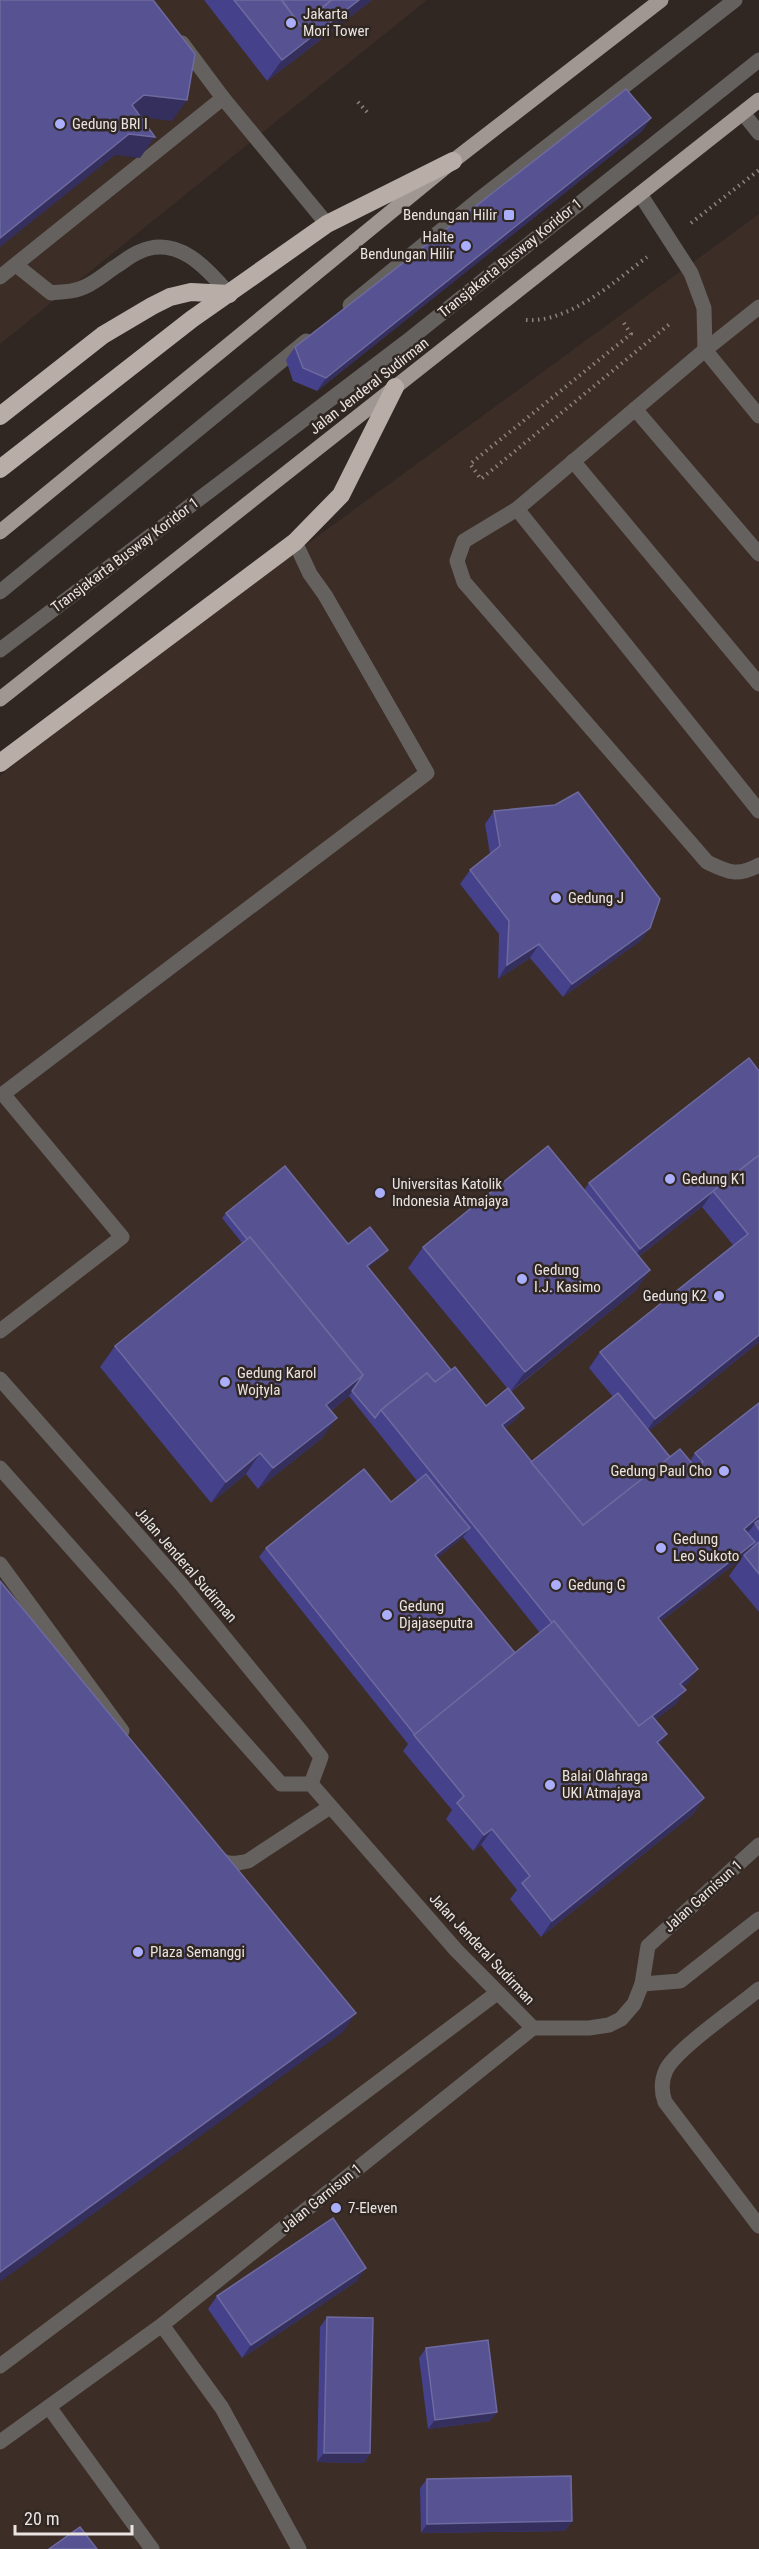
<svg xmlns="http://www.w3.org/2000/svg" width="759" height="2549" font-family="'Roboto Condensed',sans-serif">
<rect width="100%" height="100%" fill="#302723"/>
<g fill="#3c2d26">
<polygon points="0,0 427,0 0,344"/>
<polygon points="759,214 759,2549 0,2549 0,776 103,693"/>
</g>
<g fill="none" stroke-linecap="round" stroke-linejoin="round">
<g stroke="#8b8480" stroke-width="4" stroke-dasharray="1.5 4.5" stroke-linecap="butt">
<polyline points="358,102 367,112"/>
<polyline points="691,223 759,170"/>
<path d="M526,320C569,323 614,282 647,257"/>
<polyline points="624,323 631,334 470,464 481,479 672,322"/>
</g>
<g stroke="#65615e" stroke-width="15">
<polyline points="223,98 327,224"/>
<polyline points="640,194 691,273 704,308 705,350 759,416"/>
<path d="M16,265L51,293C60,292 71,292 79,289C93,285 103,275 115,267C123,262 131,255 139,252C177,234 207,268 229,294"/>
<polyline points="0,277 223,98 182,43"/>
<polyline points="350,305 477,201 735,0"/>
<path d="M759,307L705,350L517,509L464,541L457,561L464,582L707,862C728,872 737,877 759,865"/>
<polyline points="635,409 759,554"/>
<polyline points="573,461 759,684"/>
<polyline points="517,509 759,811"/>
<polyline points="0,592 306,341"/>
<polyline points="0,650 406,342 759,60"/>
<polyline points="0,1331 122,1237 3,1094 427,773 325,595 310,574 295,542"/>
<polyline points="0,1564 122,1731"/>
<path d="M216,1855C225,1866 235,1864 248,1861L330,1807"/>
<path d="M759,1989C738,2007 676,2049 666,2070C661,2081 661,2091 665,2102L759,2226"/>
<polyline points="162,2325 222,2408 299,2549"/>
<polyline points="0,2366 497,1993"/>
<polyline points="49,2407 152,2549"/>
</g>
<g stroke="#65615e" stroke-width="15">
<polyline points="743,113 759,133"/>
<polyline points="0,1379 181,1584 304,1735 321,1757 311,1784"/>
<polyline points="0,1468 281,1784 311,1784"/>
<polyline points="311,1784 456,1950 533,2028"/>
<polyline points="642,1984 680,1981 759,1919"/>
<polyline points="0,2442 162,2325 533,2028 589,2028 609,2025 621,2019 634,2004 642,1984 648,1946 759,1845"/>
</g>
<g stroke="#a19792" stroke-width="15">
<polyline points="0,532 453,161 661,0"/>
<polyline points="0,699 759,100"/>
</g>
<g stroke="#b9ada7" stroke-width="18">
<polyline points="0,416 103,335 152,306 170,297 191,292 229,294"/>
<polyline points="0,469 192,319 327,224 453,161"/>
<polyline points="0,763 295,542 341,495 395,387"/>
</g>
</g>
<g fill="#45418a" fill-rule="evenodd">
<polygon points="204,0 372,0 267,81"/>
<polygon points="651,118 642,131 317,391 293,381 286,360 295,347"/>
<polygon points="494,811 650,928 640,941 563,997 530,958 498,979 499,934 460,884 470,870 490,854 485,824"/>
<path d="M749,1058L759,1342L649,1431L670,1457L690,1461L695,1453L759,1403V1612L729,1576L741,1559L660,1622L689,1682L683,1687L676,1704L655,1720L667,1734L659,1745L704,1798L693,1814L541,1937L510,1899L517,1890L481,1845L473,1851L446,1819L452,1810L403,1751L408,1744L259,1557L266,1548L391,1502L417,1481L349,1396L331,1411L322,1438L258,1489L246,1474L211,1503L100,1367L115,1346L242,1243L222,1218L226,1213L348,1244L384,1255L368,1267L451,1370L486,1406L507,1388L408,1268L423,1247L584,1190L589,1183ZM704,1205L702,1207L733,1245L600,1352L589,1368L613,1397L531,1462L505,1428L514,1421L524,1408L511,1392L635,1291L650,1270L638,1257ZM463,1537L540,1633L515,1653L437,1558Z"/>
<polygon points="357,2281 242,2358 208,2309 217,2296"/>
<polygon points="327,2317 370,2453 364,2463 317,2462 320,2327"/>
<polygon points="426,2348 497,2412 490,2421 428,2429 419,2358"/>
<polygon points="427,2479 572,2521 565,2531 421,2533 420,2488"/>
</g>
<g fill="#352f5d">
<polygon points="359,0 372,0 267,81 282,60"/>
<polygon points="144,95 187,100 172,121 129,116 132,105"/>
<polygon points="651,118 642,131 317,391 326,378"/>
<polygon points="129,134 155,137 140,158 115,155 0,247 0,238"/>
<polygon points="650,928 640,941 563,997 572,984"/>
<polygon points="539,944 530,958 498,979 507,965"/>
<polygon points="713,1191 704,1205 631,1262 640,1249"/>
<polygon points="388,1250 384,1255 364,1271 367,1266"/>
<polygon points="650,1270 635,1291 510,1392 525,1372"/>
<polygon points="759,1335 759,1342 644,1435 655,1419"/>
<polygon points="363,1375 349,1396 312,1426 326,1405"/>
<polygon points="524,1408 514,1421 492,1438 502,1425"/>
<polygon points="337,1418 322,1438 258,1489 273,1468"/>
<polygon points="260,1453 246,1474 211,1503 226,1482"/>
<polygon points="759,1516 759,1522 755,1523 751,1529 735,1542 744,1529"/>
<polygon points="470,1528 463,1537 429,1565 435,1555"/>
<polygon points="755,1542 746,1555 744,1555 741,1559 648,1631 658,1618"/>
<polygon points="698,1669 689,1682 670,1697 680,1684"/>
<polygon points="686,1690 676,1704 627,1742 637,1729"/>
<polygon points="667,1734 655,1750 657,1742"/>
<polygon points="704,1798 693,1814 541,1937 552,1921"/>
<polygon points="492,1829 481,1845 473,1851 484,1835"/>
<polygon points="356,2013 343,2032 0,2282 0,2272"/>
<polygon points="366,2268 357,2281 242,2358 251,2345"/>
<polygon points="497,2412 490,2421 428,2429 435,2420"/>
<polygon points="324,2453 370,2453 364,2463 317,2462"/>
<polygon points="572,2521 565,2531 421,2533 427,2524"/>
</g>
<g fill="#575393" stroke="#6e6a9f" stroke-width="1.5">
<polygon points="0,0 153,0 195,54 187,100 144,95 132,105 155,137 129,134 0,238"/>
<polygon points="234,0 281,0 301,26 332,0 359,0 282,60"/>
<polygon points="282,0 331,0 301,26"/>
<polygon points="626,89 651,118 326,378 303,368 295,347"/>
<polygon points="578,792 660,899 650,928 572,984 539,944 507,965 509,921 470,870 500,846 494,811 555,805"/>
<polygon points="749,1058 759,1071 759,1155 640,1249 589,1183"/>
<polygon points="548,1146 650,1270 525,1372 423,1247"/>
<polygon points="759,1155 759,1335 655,1419 600,1352 748,1234 713,1191"/>
<polygon points="285,1166 348,1244 370,1227 388,1250 367,1266 451,1370 435,1382 427,1373 381,1410 375,1418 352,1391 363,1375 250,1237 247,1239 226,1213"/>
<polygon points="250,1237 363,1375 326,1405 337,1418 273,1468 260,1453 226,1482 115,1346"/>
<polygon points="455,1367 486,1406 508,1388 524,1408 502,1425 583,1525 680,1449 696,1468 703,1462 695,1453 759,1403 759,1516 744,1529 755,1542 658,1618 698,1669 680,1684 686,1690 639,1726 554,1621 552,1623 381,1410 427,1373 435,1382"/>
<polygon points="618,1393 670,1457 583,1525 531,1462"/>
<polygon points="364,1469 391,1502 426,1474 470,1528 435,1555 515,1653 415,1735 266,1548"/>
<polygon points="759,1520 759,1530 755,1523"/>
<polygon points="759,1542 759,1574 744,1555"/>
<polygon points="0,1581 356,2013 0,2272"/>
<polygon points="554,1621 639,1726 652,1716 667,1734 657,1742 704,1798 552,1921 522,1883 530,1876 492,1829 484,1835 457,1803 464,1796 414,1735"/>
<polygon points="333,2218 366,2268 251,2345 217,2296"/>
<polygon points="327,2317 373,2318 370,2453 324,2453"/>
<polygon points="488,2340 497,2412 435,2420 426,2348"/>
<polygon points="571,2476 572,2521 427,2524 427,2479"/>
<polygon points="80,2527 97,2549 49,2549"/>
</g>
<g fill="#abaffb" stroke="#302723" stroke-width="2">
<circle cx="291" cy="23" r="6"/>
<circle cx="60" cy="124" r="6"/>
<rect x="503" y="209" width="12" height="12" rx="3"/>
<circle cx="466" cy="246" r="6"/>
<circle cx="556" cy="898" r="6"/>
<circle cx="670" cy="1179" r="6"/>
<circle cx="380" cy="1193" r="6"/>
<circle cx="522" cy="1279" r="6"/>
<circle cx="719" cy="1296" r="6"/>
<circle cx="225" cy="1382" r="6"/>
<circle cx="724" cy="1471" r="6"/>
<circle cx="661" cy="1548" r="6"/>
<circle cx="556" cy="1585" r="6"/>
<circle cx="387" cy="1615" r="6"/>
<circle cx="550" cy="1785" r="6"/>
<circle cx="138" cy="1952" r="6"/>
<circle cx="336" cy="2208" r="6"/>
</g>
<g text-anchor="middle" stroke-width="5" stroke-linejoin="round" paint-order="stroke">
<g font-size="15" fill="#eae4e1" stroke="#302723" text-anchor="start">
<text x="303" y="19">Jakarta<tspan x="303" dy="17">Mori Tower</tspan></text>
<text x="72" y="129">Gedung BRI I</text>
<text x="497" y="220" text-anchor="end">Bendungan Hilir</text>
<text x="454" y="242" text-anchor="end">Halte<tspan x="454" dy="17">Bendungan Hilir</tspan></text>
<text x="568" y="903">Gedung J</text>
<text x="682" y="1184">Gedung K1</text>
<text x="392" y="1189">Universitas Katolik<tspan x="392" dy="17">Indonesia Atmajaya</tspan></text>
<text x="534" y="1275">Gedung<tspan x="534" dy="17">I.J. Kasimo</tspan></text>
<text x="707" y="1301" text-anchor="end">Gedung K2</text>
<text x="237" y="1378">Gedung Karol<tspan x="237" dy="17">Wojtyla</tspan></text>
<text x="712" y="1476" text-anchor="end">Gedung Paul Cho</text>
<text x="673" y="1544">Gedung<tspan x="673" dy="17">Leo Sukoto</tspan></text>
<text x="568" y="1590">Gedung G</text>
<text x="399" y="1611">Gedung<tspan x="399" dy="17">Djajaseputra</tspan></text>
<text x="562" y="1781">Balai Olahraga<tspan x="562" dy="17">UKI Atmajaya</tspan></text>
<text x="150" y="1957">Plaza Semanggi</text>
<text x="348" y="2213">7-Eleven</text>
</g>
<g font-size="15" fill="#eae4e1" stroke="#302723">
<text transform="translate(510 258) rotate(-39)" y="5">Transjakarta Busway Koridor 1</text>
<text transform="translate(369 386) rotate(-38)" y="5">Jalan Jenderal Sudirman</text>
<text transform="translate(125 555) rotate(-37)" y="5">Transjakarta Busway Koridor 1</text>
<text transform="translate(186 1565) rotate(49)" y="5">Jalan Jenderal Sudirman</text>
<text transform="translate(703 1896) rotate(-42)" y="5">Jalan Garnisun 1</text>
<text transform="translate(482 1949) rotate(47)" y="5">Jalan Jenderal Sudirman</text>
<text transform="translate(321 2198) rotate(-39)" y="5">Jalan Garnisun 1</text>
</g>
</g>
<path d="M15 2525v9h117v-9" fill="none" stroke="#eae4e1" stroke-width="3"/>
<text x="24" y="2525" font-size="18" fill="#eae4e1" stroke="#302723" stroke-width="4.5" paint-order="stroke">20 m</text>
</svg>
